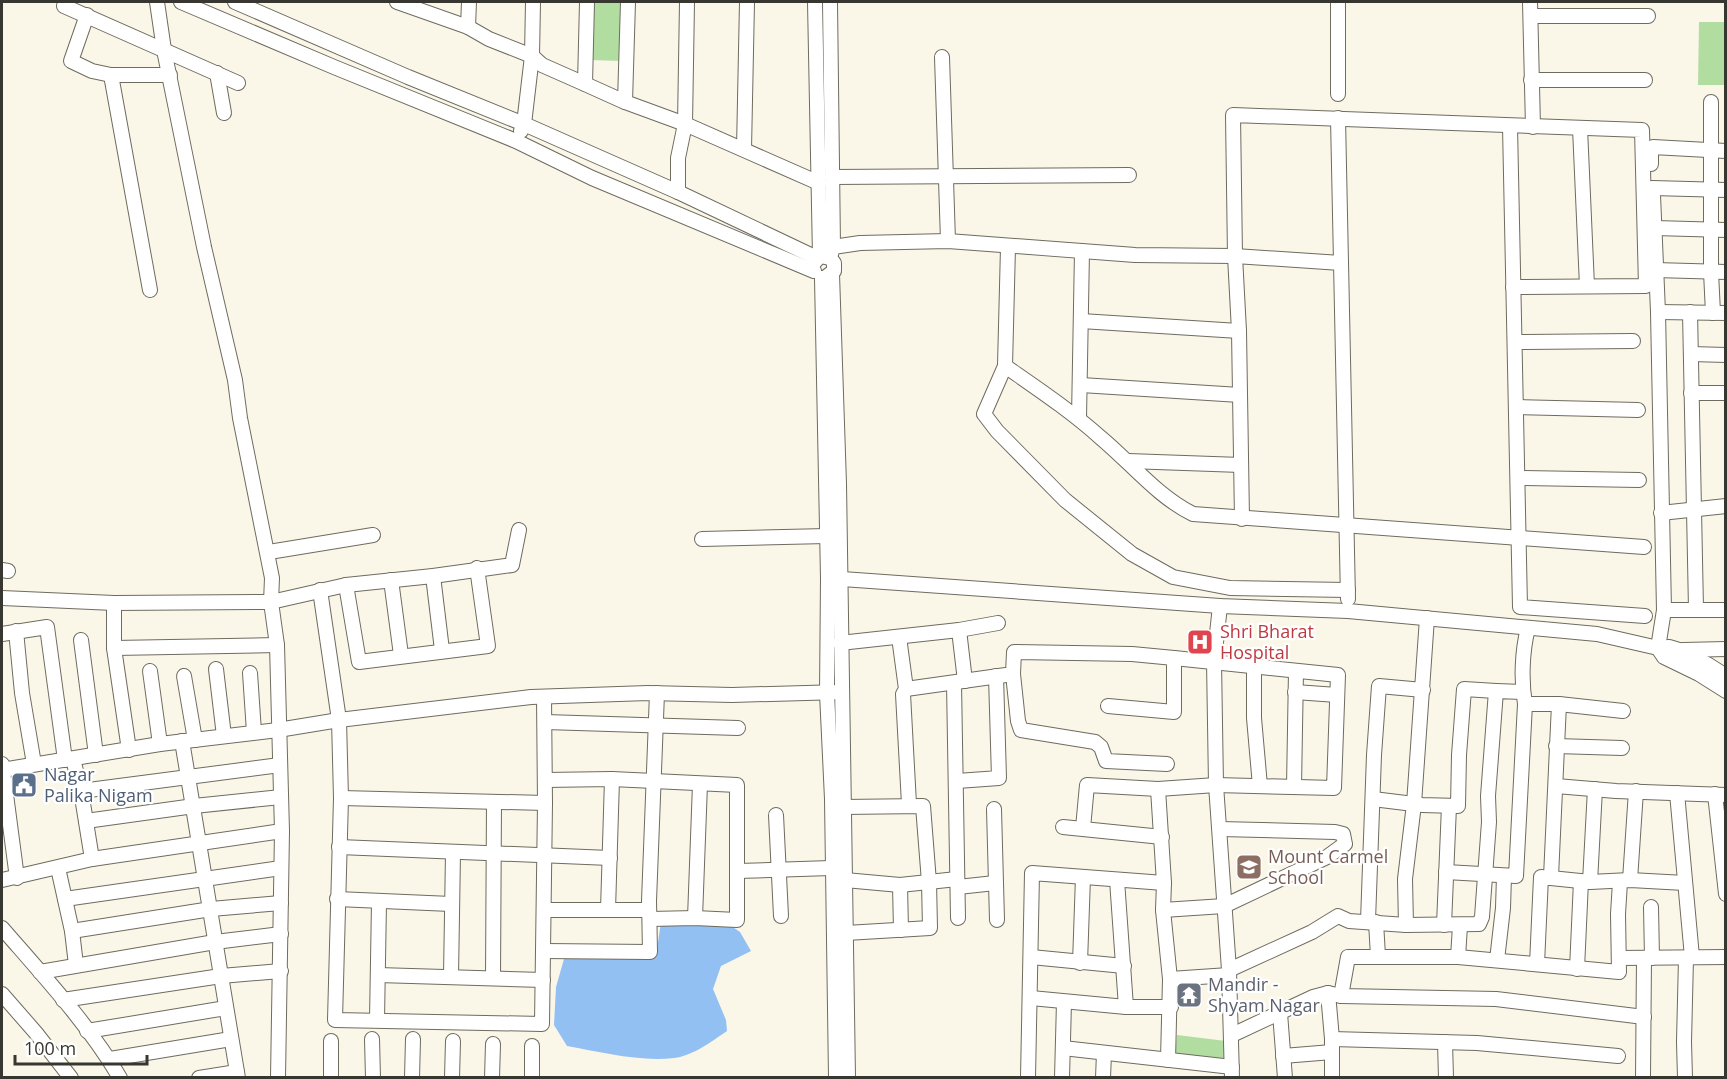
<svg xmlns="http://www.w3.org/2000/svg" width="1727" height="1079" font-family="'Open Sans',sans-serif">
<rect width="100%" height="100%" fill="#faf7e9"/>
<g fill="#b2dda1">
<polygon points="592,2 623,2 621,61 590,60"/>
<polygon points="1699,22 1725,22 1725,85 1698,85"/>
<polygon points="1177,1035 1226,1041 1226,1061 1175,1054"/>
</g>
<path fill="#92c0f3" d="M661,922L727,923L740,932L751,951L721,966L713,989L726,1020L727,1031C712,1041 693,1056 674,1058C639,1062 601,1052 567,1046L554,1025L556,987L564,959L587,953L648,955L657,949Z"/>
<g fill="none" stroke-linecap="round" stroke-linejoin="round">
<defs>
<g id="minor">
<polyline points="66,2 64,6 238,83"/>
<polyline points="157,2 164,50 204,247 235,380 240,418 272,578 271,602 277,645 282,831 278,1078"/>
<polyline points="181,2 334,67 516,141 592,178 814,271"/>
<polyline points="235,2 408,77 524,124 678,192 817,258"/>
<polyline points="397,2 468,27 489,39 532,56 542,65 585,84 625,102 685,124 819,183"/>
<polyline points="830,2 833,247 831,254"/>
<polyline points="1530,2 1533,127"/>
<polyline points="87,15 71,61 92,71 111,75 170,75"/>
<polyline points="1531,16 1648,16"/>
<polyline points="468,27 469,2"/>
<polyline points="942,57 948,241"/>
<polyline points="217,73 224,113"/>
<polyline points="111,75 150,290"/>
<polyline points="1531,80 1645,80"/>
<polyline points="585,84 587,2"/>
<polyline points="1338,94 1338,2"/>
<polyline points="625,102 628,2"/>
<polyline points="1711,102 1711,272 1713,313"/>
<polyline points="1338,118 1348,599"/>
<polyline points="1510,126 1520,607 1645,616"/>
<polyline points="1580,128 1587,286"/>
<polyline points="521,131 524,124 532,56 533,2"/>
<polyline points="744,149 747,2"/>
<polyline points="1651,164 1651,149 1653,147 1726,151"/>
<polyline points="832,177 1129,175"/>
<polyline points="1652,188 1726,190"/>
<polyline points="678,192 678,158 685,124 687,2"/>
<polyline points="1653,195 1658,312 1664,610 1658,648 1664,657 1699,674 1726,691"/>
<polyline points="1654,228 1726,230"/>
<polyline points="833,247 860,243 948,241 1135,255 1235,256 1341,263"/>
<polyline points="1008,247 1005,366 984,414 997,431 1065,500 1132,554 1173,577 1230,588 1348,590"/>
<polyline points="820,256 830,258 834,263 834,271 826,277"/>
<polyline points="813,264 820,256 815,2"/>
<polyline points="1655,270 1726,272"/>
<polyline points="832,274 839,484 848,1078"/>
<polyline points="822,278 828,578 827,693 832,799 836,1078"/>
<polyline points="1658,312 1726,313"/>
<polyline points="1690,312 1696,609"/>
<polyline points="1081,321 1239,331"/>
<polyline points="1515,342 1633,341"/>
<polyline points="1691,354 1726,355"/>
<path d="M1005,366C1038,389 1071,411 1101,438C1131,463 1158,497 1193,514L1644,547"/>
<polyline points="1081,385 1240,395"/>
<polyline points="1691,393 1726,393"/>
<polyline points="1516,407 1638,410"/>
<polyline points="1079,418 1082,251"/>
<polyline points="1128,461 1241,465"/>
<polyline points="1518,478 1639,480"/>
<polyline points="1661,513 1726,506"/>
<polyline points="1242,519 1239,331 1235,256 1233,115 1642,130 1646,286 1513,287"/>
<polyline points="702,539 827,536"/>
<polyline points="269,552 373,535"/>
<polyline points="2,570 8,571"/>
<polyline points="433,576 442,650"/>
<polyline points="828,578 1220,606 1348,611 1597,634 1658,648 1669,647 1679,650 1707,664 1726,676"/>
<polyline points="391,580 401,655"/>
<polyline points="346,585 359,662 488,646 477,568"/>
<polyline points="320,590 339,720 341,798 335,1020 542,1024 545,803 544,697"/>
<polyline points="2,598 114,603 271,602 346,585 433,576 512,565 519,530"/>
<polyline points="114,603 114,648 129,750"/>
<polyline points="1220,606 1214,661 1216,785 1229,970 1232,1078"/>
<polyline points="1664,610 1726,610"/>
<polyline points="959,630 965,681"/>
<polyline points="16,631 22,693 34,764"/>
<polyline points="2,634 47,627 65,760"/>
<polyline points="899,637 906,689 903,694 909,804"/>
<polyline points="81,640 96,755"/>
<polyline points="840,643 959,630 998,623"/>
<polyline points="114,648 277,645"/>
<polyline points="1683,650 1726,649"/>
<polyline points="1254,667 1254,718 1260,786"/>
<polyline points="216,669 224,736"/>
<polyline points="150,671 160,744"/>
<polyline points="250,673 254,732"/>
<polyline points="1013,674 1018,721 1021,730 1095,742 1101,747 1106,761 1167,764"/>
<polyline points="184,676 195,740"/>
<polyline points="954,683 958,918"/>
<polyline points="906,689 1013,674 1014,652 1132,654 1174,658 1174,712 1108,706"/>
<polyline points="1295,692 1337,695"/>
<polyline points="1525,704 1559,704 1623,711"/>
<polyline points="545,722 738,728"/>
<polyline points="182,741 238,1078"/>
<polyline points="1556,746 1622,748"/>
<polyline points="73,759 81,791 92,859"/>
<polyline points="2,764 17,878"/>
<polyline points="2,770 160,744 278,730 339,720 531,697 648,693 732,695 841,692"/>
<polyline points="545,780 612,779 737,785 737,920 695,918 650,919"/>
<polyline points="957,781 999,778 996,676"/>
<polyline points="1556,786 1616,791 1726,795"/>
<polyline points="1294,787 1296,671"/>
<polyline points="1158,789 1164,883 1163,910 1170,979 1168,1060"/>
<polyline points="81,791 280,765"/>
<polyline points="1677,793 1692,957"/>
<polyline points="1715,794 1726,894"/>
<polyline points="341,798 545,803"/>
<polyline points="1373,799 1422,805 1458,806 1459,755 1464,689 1496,691"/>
<polyline points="843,807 923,806 929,882 930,928 846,933"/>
<polyline points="994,809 997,920"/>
<polyline points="776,815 781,916"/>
<polyline points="86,821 194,806 281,797"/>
<polyline points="1063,827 1162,837"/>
<polyline points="1083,828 1087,785 1158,789 1216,785 1334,788 1338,675 1174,658"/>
<polyline points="339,847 610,858"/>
<polyline points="58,868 72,931 76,965"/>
<polyline points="738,871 831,868"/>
<path d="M1446,872L1516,876L1525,704C1521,681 1522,651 1528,628"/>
<polyline points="1551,877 1559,704"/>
<polyline points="2,880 92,859 282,831"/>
<polyline points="845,880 900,885 957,879"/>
<polyline points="1117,880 1126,1007"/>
<polyline points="1630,880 1636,791"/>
<polyline points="1590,882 1595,789"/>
<polyline points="900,885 901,930"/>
<polyline points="958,887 995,883"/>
<polyline points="65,899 281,868"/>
<polyline points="337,899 451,904"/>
<polyline points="1651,907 1652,958"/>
<polyline points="544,910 649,910"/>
<polyline points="608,910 612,779"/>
<polyline points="1163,910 1224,906 1327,857 1345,844 1343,834 1335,832 1220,829"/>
<polyline points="695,918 700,784"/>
<polyline points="1368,921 1374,755 1379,686 1423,690"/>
<polyline points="1376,922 1378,956"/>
<polyline points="1406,925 1405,879 1414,804 1427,618"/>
<polyline points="1444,925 1449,806"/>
<path d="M2,928C41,973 90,1026 120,1078"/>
<polyline points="72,931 211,909 281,903"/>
<polyline points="544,951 650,952 649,901 657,693"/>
<polyline points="1031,957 1124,966"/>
<polyline points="1458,957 1460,926"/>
<polyline points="1619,958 1726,957"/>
<polyline points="1497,960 1503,908 1504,876"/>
<polyline points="1080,963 1083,877"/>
<polyline points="1537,964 1541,877 1590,882 1630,880 1685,883"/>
<polyline points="1577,969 1581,881"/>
<polyline points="1229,970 1312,932 1338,916 1349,921 1406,925 1479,924 1482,917 1489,822 1488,796 1496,691 1523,692"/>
<polyline points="40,972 215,942 281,934"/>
<polyline points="378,975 543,980"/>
<polyline points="451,976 453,853"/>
<polyline points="493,978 494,802"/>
<polyline points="1170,979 1229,975"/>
<polyline points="1328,993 1341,996 1496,999 1644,1017"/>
<polyline points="2,994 36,1033 71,1078"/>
<polyline points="1341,996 1348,957 1458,957 1619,972 1618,914 1620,882"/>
<polyline points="1031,998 1126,1007 1171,1007"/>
<polyline points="63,1000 221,976 281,971"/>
<polyline points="1280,1013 1285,1078"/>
<polyline points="377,1020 379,902"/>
<polyline points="87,1031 226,1008"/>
<polyline points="1232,1035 1313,997 1328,993 1332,1039 1332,1078"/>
<polyline points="372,1039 373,1078"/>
<polyline points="1332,1039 1477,1043 1618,1056"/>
<polyline points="331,1041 331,1078"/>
<polyline points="1445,1042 1446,1078"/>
<polyline points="1063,1048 1232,1067"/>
<polyline points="1283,1056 1332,1052"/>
<polyline points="110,1059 231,1039"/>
<polyline points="199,1078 237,1072"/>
<polyline points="412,1078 413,1039"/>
<polyline points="452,1078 453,1041"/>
<polyline points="492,1078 493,1044"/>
<polyline points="532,1078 532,1046"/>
<polyline points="1028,1078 1032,873 1164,883"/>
<polyline points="1062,1078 1064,1002"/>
<polyline points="1103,1078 1104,1053"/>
<polyline points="1643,1078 1644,958"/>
<polyline points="1685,1078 1684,1042 1686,958"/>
</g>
</defs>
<use href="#minor" stroke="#6e6b5f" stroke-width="16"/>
<use href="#minor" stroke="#fff" stroke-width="14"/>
</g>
<defs>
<symbol id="hospital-square" viewBox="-11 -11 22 22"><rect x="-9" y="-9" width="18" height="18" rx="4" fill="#e0444e" stroke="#fff"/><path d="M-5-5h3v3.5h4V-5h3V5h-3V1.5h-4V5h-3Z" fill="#fff"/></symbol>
<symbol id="civic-square" viewBox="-11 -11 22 22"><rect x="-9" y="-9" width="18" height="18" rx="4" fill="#5c6f8a" stroke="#fff"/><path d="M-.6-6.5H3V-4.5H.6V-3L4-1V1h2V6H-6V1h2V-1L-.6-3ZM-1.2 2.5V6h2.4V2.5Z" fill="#fff"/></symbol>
<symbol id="school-square" viewBox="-11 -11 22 22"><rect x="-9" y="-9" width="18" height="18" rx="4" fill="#8d6e63" stroke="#fff"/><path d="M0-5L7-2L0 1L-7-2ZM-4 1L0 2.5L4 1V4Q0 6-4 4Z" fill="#fff"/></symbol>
<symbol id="temple-square" viewBox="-11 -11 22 22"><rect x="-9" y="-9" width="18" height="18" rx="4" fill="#6b7280" stroke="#fff"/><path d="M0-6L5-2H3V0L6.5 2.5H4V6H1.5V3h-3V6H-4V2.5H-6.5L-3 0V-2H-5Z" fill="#fff"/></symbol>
</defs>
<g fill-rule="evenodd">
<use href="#hospital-square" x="1185" y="627" width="30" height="30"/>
<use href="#civic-square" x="9" y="770" width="30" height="30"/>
<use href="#school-square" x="1234" y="852" width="30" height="30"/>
<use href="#temple-square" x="1174" y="980" width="30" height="30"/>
</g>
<g text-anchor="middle" stroke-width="4.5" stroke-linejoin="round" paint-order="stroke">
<g font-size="18" fill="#be3a42" stroke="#fff" text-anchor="start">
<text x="1220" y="638">Shri Bharat<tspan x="1220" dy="21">Hospital</tspan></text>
</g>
<g font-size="18" fill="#4e5e75" stroke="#fff" text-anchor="start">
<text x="44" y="781">Nagar<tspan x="44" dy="21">Palika Nigam</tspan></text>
</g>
<g font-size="18" fill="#785e54" stroke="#fff" text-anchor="start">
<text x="1268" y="863">Mount Carmel<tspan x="1268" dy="21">School</tspan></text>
</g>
<g font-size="18" fill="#5b616d" stroke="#fff" text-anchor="start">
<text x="1208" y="991">Mandir -<tspan x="1208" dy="21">Shyam Nagar</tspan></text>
</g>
</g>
<rect width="1727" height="1079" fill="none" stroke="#373630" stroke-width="6"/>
<path d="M15 1055v9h132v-9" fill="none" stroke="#373630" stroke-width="3"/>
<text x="24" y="1055" font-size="18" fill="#373630" stroke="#ffffff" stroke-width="4.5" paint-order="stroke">100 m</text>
</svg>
